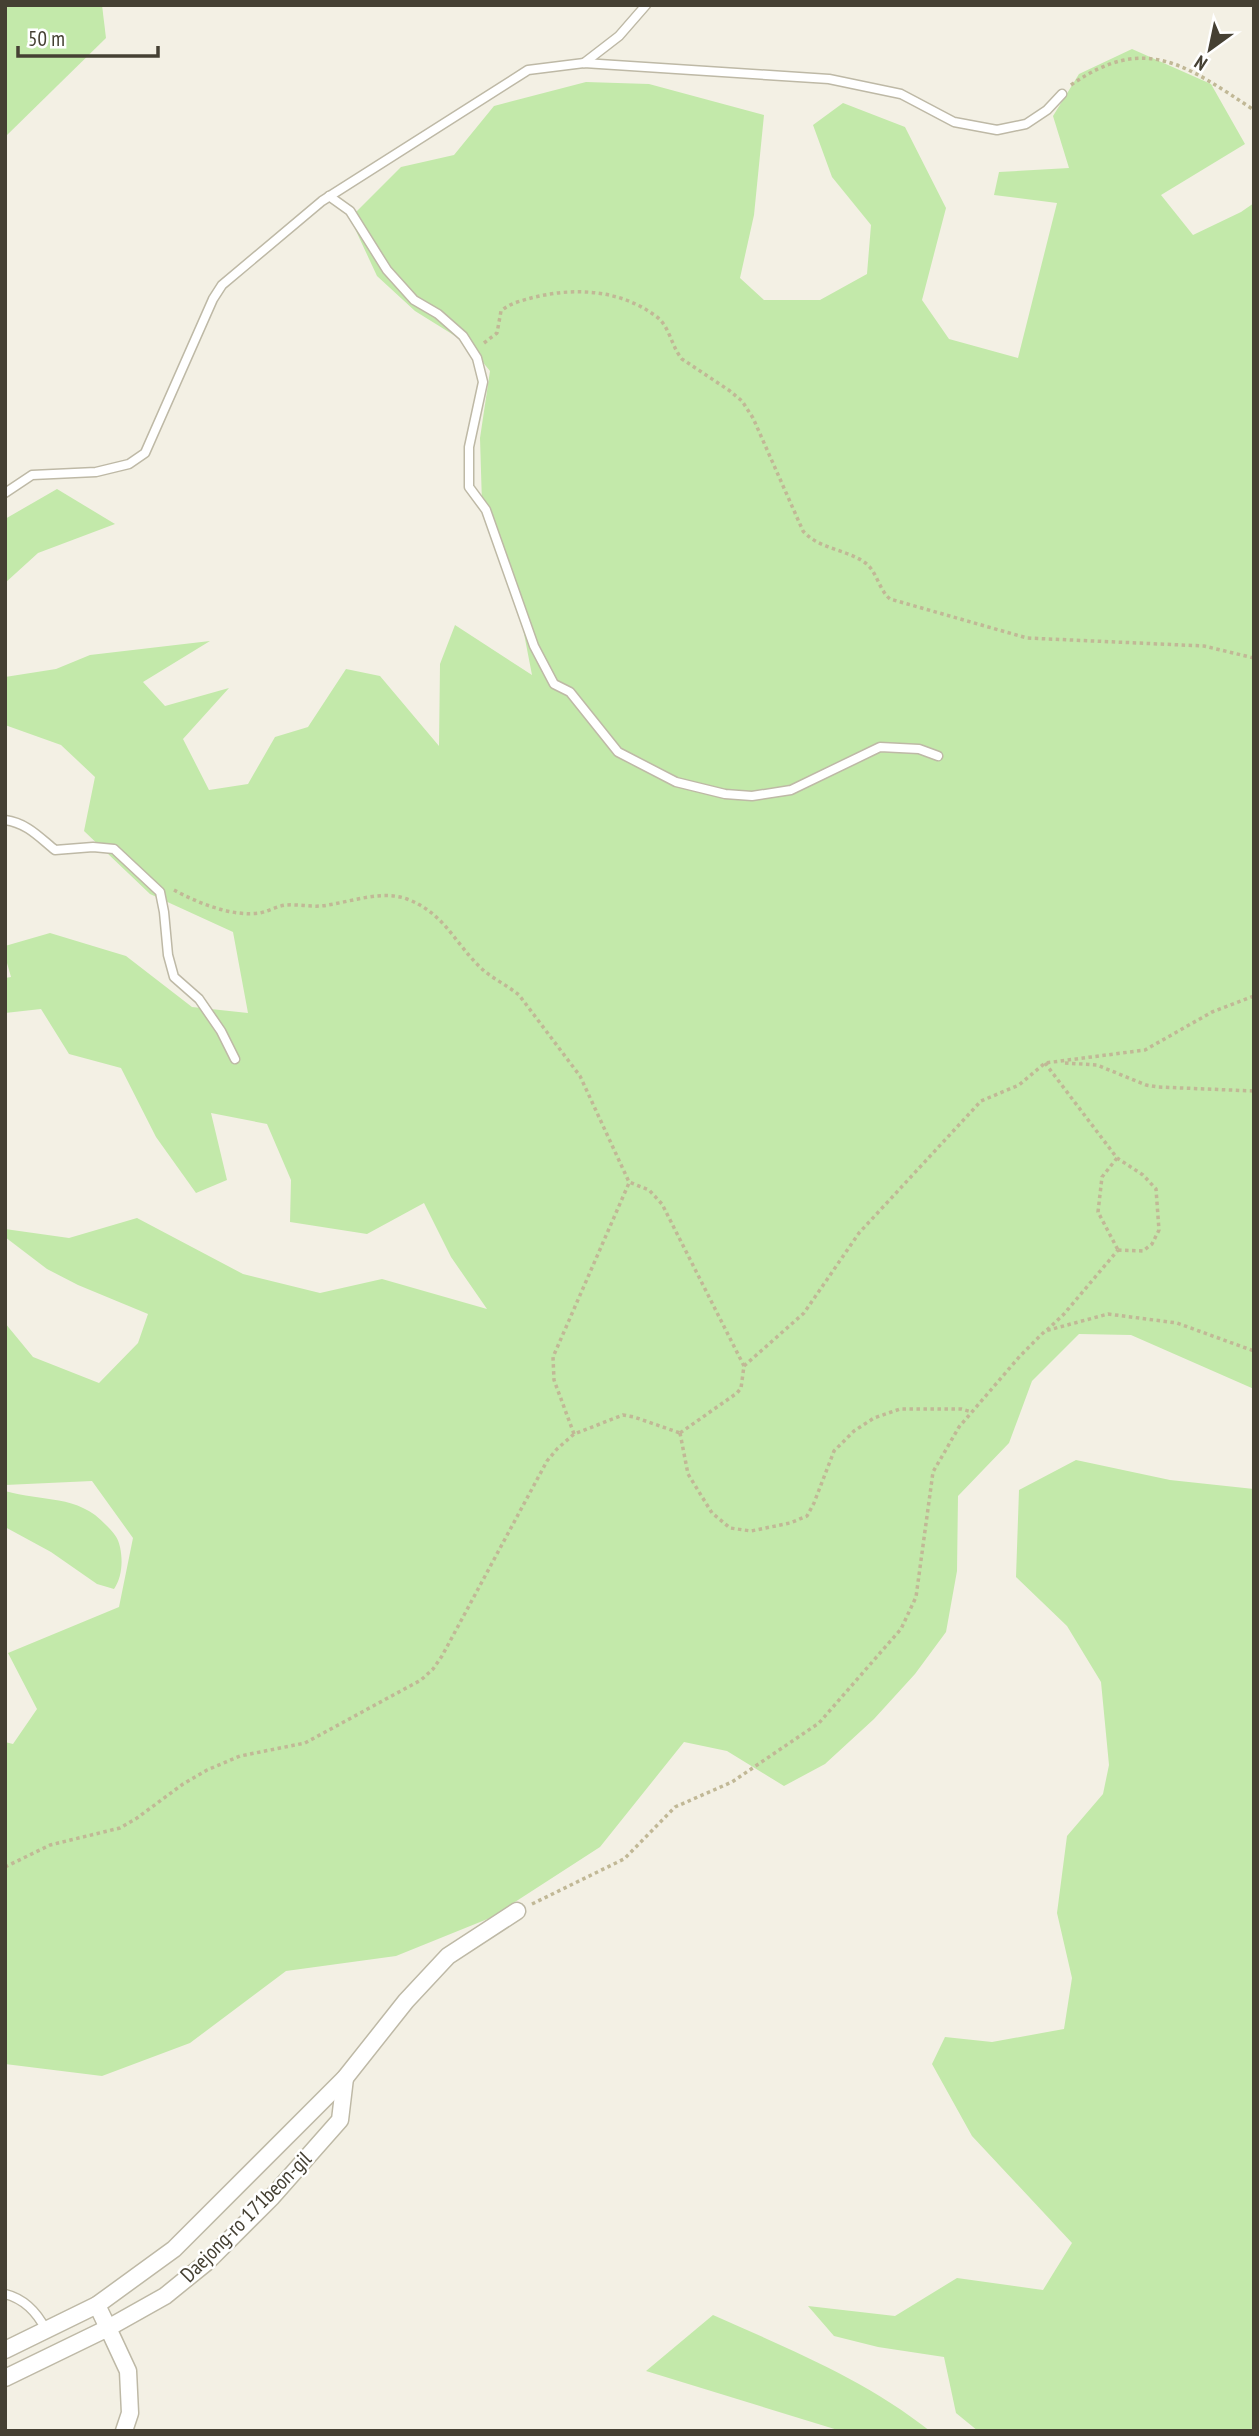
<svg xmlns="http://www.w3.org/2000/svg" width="1259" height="2436" font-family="'PT Sans Narrow',sans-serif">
<rect width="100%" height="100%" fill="#f3f0e4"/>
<g fill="#c3e9aa">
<polygon points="5,5 102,5 106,38 5,137"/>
<polygon points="1132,49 1211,84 1245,144 1161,195 1193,235 1241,212 1254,203 1254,1389 1131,1335 1079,1334 1032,1381 1009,1443 958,1496 957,1571 946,1632 915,1674 874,1719 825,1764 784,1786 727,1751 684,1742 600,1847 490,1918 396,1956 286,1971 190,2043 102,2076 5,2064 5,1742 13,1744 37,1709 8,1653 119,1607 133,1538 92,1481 5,1485 5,1323 33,1357 99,1383 138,1343 148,1314 78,1285 47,1269 5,1237 5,1229 69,1238 137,1218 243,1274 320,1293 382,1279 487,1309 451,1257 424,1203 367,1234 290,1222 291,1180 267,1124 211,1113 227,1180 196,1193 156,1137 121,1068 69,1054 41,1009 5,1013 5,978 11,977 5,956 5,946 50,933 126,956 192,1007 248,1013 233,932 150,894 84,831 95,777 61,745 5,725 5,677 56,669 90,655 210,641 143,682 165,706 229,688 183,739 209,790 248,784 275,737 308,727 346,669 380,676 439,746 440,664 455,625 532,675 515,587 482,504 480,438 490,371 468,344 415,311 377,276 350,218 401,167 454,155 494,106 586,82 649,84 764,115 754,215 740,278 764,300 820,300 867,274 871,225 832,177 813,125 843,103 905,127 946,208 922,300 949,339 1018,358 1057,203 994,195 999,172 1069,168 1053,116 1079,74"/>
<polygon points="57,489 115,524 38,553 5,583 5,519"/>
<polygon points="1076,1460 1170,1480 1254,1489 1254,2431 978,2431 956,2413 944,2357 878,2347 834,2336 808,2306 895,2316 957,2278 1043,2290 1072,2243 972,2136 932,2064 945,2037 992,2042 1064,2029 1072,1978 1057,1913 1067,1836 1103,1794 1109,1765 1101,1682 1067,1626 1016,1577 1019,1490"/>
<path d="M5,1491C42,1502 78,1494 106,1525C113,1532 118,1537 120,1547C123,1561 122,1577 114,1589L97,1584L51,1552L5,1527Z"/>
<path d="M713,2315C787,2348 866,2380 930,2431H841L646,2371Z"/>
</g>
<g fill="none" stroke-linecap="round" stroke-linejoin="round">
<defs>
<g id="service">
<polyline points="584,63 619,36 646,5"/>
<polyline points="329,196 350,211 387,270 414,300 438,314 463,336 477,358 483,382 469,447 469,487 486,510 534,646 554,684 570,692 618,752 676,782 725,794 752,796 791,790 880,747 919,749 938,756"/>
<polyline points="5,493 32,475 96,472 129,464 145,453 213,299 222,285 322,201 528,70 584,63 829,79 901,94 954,122 997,130 1026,124 1047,110 1062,94"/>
<path d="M5,820C27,823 39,837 55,850L93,847L114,849L160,892L164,912L168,955L174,977L199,999L221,1031L235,1059"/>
<path d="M5,2294C25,2299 37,2312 46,2330"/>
</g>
<g id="minor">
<polyline points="97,2305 108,2328 165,2296 207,2262 272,2197 340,2120 345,2078"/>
<polyline points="5,2350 97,2305 174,2249 345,2078 406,2001 448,1956 517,1911"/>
<polyline points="5,2378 108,2328 128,2371 130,2413 124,2431"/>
</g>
</defs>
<use href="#service" stroke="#beb9a6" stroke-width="11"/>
<use href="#minor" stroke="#beb9a6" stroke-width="19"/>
<g stroke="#c1b896" stroke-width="3.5" stroke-dasharray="3.5 3.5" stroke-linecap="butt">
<path d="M1071,85C1146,32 1188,67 1254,110"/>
<path d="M484,343L497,333L501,311C510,303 521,301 531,298C574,287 620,289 657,317C670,327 671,346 682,359L730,391L742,401L753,418L803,531C819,549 845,549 864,562C877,570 878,589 890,599L1027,638L1204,646L1254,658"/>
<path d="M174,890C198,903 232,917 260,913C269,911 277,906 286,905C300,904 314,908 328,905C354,901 382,890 407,899C444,913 454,942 480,967C491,978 507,985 519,995L580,1076L629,1182L649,1190L662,1204L744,1366L741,1388L737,1393L680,1433"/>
<polyline points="1045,1063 1117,1158 1143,1175 1156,1189 1159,1230 1152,1244 1143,1251 1118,1250"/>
<polyline points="1065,1063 1097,1065 1146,1085 1158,1087 1254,1091"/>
<polyline points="1117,1158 1102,1177 1098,1212 1118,1250"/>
<polyline points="1047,1330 1064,1314 1118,1250"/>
<polyline points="744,1366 804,1313 859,1233 981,1101 1019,1085 1045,1063 1145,1050 1212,1012 1254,996"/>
<polyline points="680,1433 688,1474 712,1513 730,1528 751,1531 790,1523 807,1516 814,1503 834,1451 854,1431 874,1418 900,1409 961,1409 972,1412"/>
<polyline points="574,1434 554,1380 553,1357 629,1183"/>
<polyline points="5,1867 50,1845 120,1828 137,1818 183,1784 207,1770 240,1756 305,1743 421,1680 433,1669 442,1656 547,1461 557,1449 574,1434 623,1415 634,1417 680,1433"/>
<polyline points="532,1904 624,1859 675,1807 732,1782 819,1723 901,1629 916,1597 933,1472 959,1427 1020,1356 1045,1331 1108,1314 1177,1323 1254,1351"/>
</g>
<use href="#service" stroke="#fff" stroke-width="8"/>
<use href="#minor" stroke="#fff" stroke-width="16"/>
</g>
<g text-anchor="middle" stroke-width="5" stroke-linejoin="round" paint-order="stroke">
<g font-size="21" fill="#454033" stroke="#fff">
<text transform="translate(246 2217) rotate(-45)" y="7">Daejong-ro 171beon-gil</text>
</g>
</g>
<rect width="1259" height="2436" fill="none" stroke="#454033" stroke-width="14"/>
<g transform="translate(1210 49) rotate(213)" stroke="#ffffff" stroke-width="5" paint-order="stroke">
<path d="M0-5L12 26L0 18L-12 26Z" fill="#454033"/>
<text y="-10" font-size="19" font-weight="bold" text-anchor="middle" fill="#454033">N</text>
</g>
<path d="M18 46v10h140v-10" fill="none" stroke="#454033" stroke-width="3.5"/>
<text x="28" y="46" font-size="21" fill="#454033" stroke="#ffffff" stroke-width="5" paint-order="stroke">50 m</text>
</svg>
